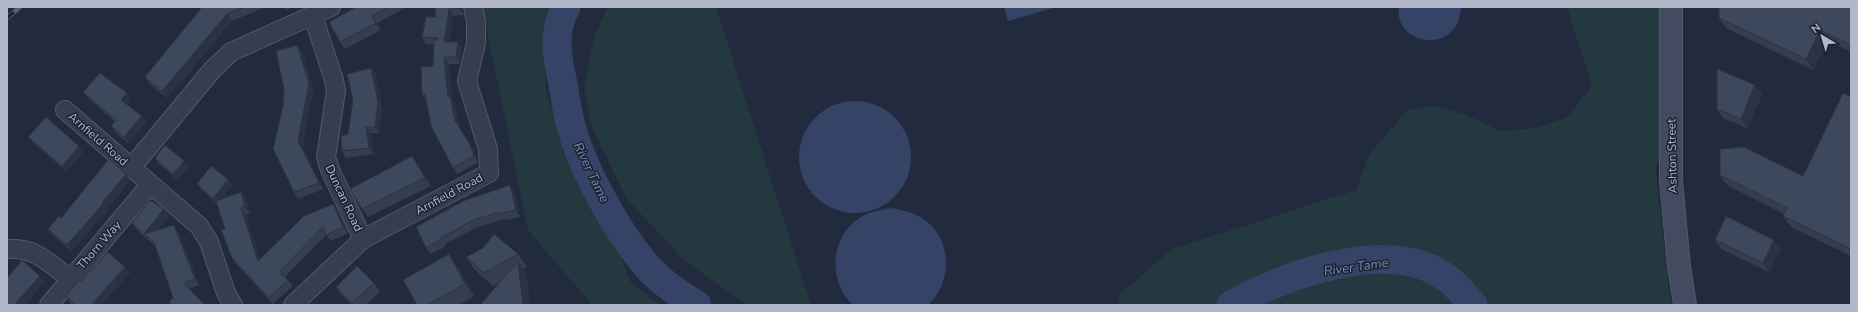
<svg xmlns="http://www.w3.org/2000/svg" width="1858" height="312" font-family="'Nunito Sans',sans-serif">
<rect width="100%" height="100%" fill="#222a3e"/>
<g fill="#24383f">
<polygon points="482,7 550,7 543,33 547,98 614,239 631,283 660,305 592,305 528,230"/>
<polygon points="608,7 716,7 811,305 747,305 685,261 627,199 592,128 584,90 594,36"/>
<polygon points="1567,7 1664,7 1671,152 1655,164 1671,305 1118,305 1119,295 1172,249 1356,190 1370,153 1408,110 1435,106 1464,114 1501,131 1536,128 1566,118 1592,86"/>
</g>
<g fill="#354366">
<polygon points="1004,7 1056,7 1008,21"/>
<path d="M1399,7H1460L1461,9C1460,14 1459,20 1457,24C1442,53 1394,40 1399,7Z"/>
<circle cx="855" cy="157" r="56"/>
<path d="M893,208C905,211 915,213 925,220C952,240 953,283 928,305H853C828,282 830,238 858,219C869,211 881,210 893,208Z"/>
</g>
<g fill="none" stroke-linecap="round" stroke-linejoin="round">
<g stroke="#354366" stroke-width="29">
<path d="M566,7C552,32 557,57 563,84C565,96 567,110 570,122C580,164 614,226 641,259C656,279 676,292 697,305"/>
<path d="M1231,305C1284,275 1386,238 1442,275C1455,283 1464,294 1473,305"/>
</g>
<defs>
<g id="minor">
<polyline points="313,16 334,80 336,91 326,157 330,170 363,239"/>
<polyline points="65,110 199,226 209,242 226,293 233,305"/>
<polyline points="131,168 213,69 231,52 331,7"/>
<path d="M7,249C35,247 49,263 70,279"/>
<polyline points="49,305 150,185"/>
<polyline points="293,305 363,239 489,173 488,149 467,81 476,43 476,22 473,7"/>
</g>
<polyline id="secondary" points="1671,7 1671,181 1679,266 1685,305"/>
</defs>
<use href="#minor" stroke="#525869" stroke-width="20"/>
<use href="#secondary" stroke="#525869" stroke-width="24"/>
<use href="#minor" stroke="#373d4e" stroke-width="18"/>
<use href="#secondary" stroke="#444b61" stroke-width="22"/>
<defs>
<polyline id="rail" points="7,18 20,7"/>
</defs>
<use href="#rail" stroke="#586075" stroke-width="4.5"/>
<use href="#rail" stroke="#1c2233" stroke-width="3" stroke-dasharray="9" stroke-linecap="butt"/>
</g>
<g fill="#353e50">
<polygon points="202,7 266,7 232,21 167,98 150,84 145,77"/>
<polygon points="285,7 292,7 286,10"/>
<polygon points="356,7 405,7 405,8 377,23 381,30 345,49 340,42"/>
<polygon points="435,7 463,7 464,15 453,16 449,42 458,42 462,48 460,64 449,64 452,99 454,103 460,127 473,149 478,163 457,174 453,168 426,101 422,95 433,66 434,44 426,44 422,37 436,17"/>
<polygon points="1851,7 1851,52 1828,41 1813,70 1726,28 1719,18"/>
<polygon points="302,51 313,89 303,148 323,189 298,199 294,192"/>
<polygon points="371,68 376,74 382,108 379,133 371,133 374,154 346,158 342,151 348,134"/>
<polygon points="1755,85 1762,94 1747,128 1723,118 1717,109"/>
<polygon points="83,92 127,93 131,99 127,104 147,122 128,143 116,133 111,126 115,122 88,98"/>
<polygon points="1851,97 1851,256 1791,227 1783,216 1784,214 1727,185 1720,175 1803,176"/>
<polygon points="28,137 83,152 67,172 33,143"/>
<polygon points="155,158 189,167 178,180 159,164"/>
<polygon points="418,164 431,186 368,217 362,209"/>
<polygon points="228,179 232,185 223,198 241,192 245,198 250,213 246,215 260,259 333,204 338,210 348,233 331,241 326,235 285,277 288,280 293,286 273,304 236,264 232,258 225,229 217,204 202,190 197,184"/>
<polygon points="130,180 107,209 108,210 71,251 53,235 48,229 61,218"/>
<polygon points="510,185 514,192 520,217 505,220 504,219 478,227 445,244 446,246 431,254 426,248"/>
<polygon points="164,209 169,216 157,230 178,231 199,285 189,289 205,305 172,305 169,302 173,298 155,246 136,229 132,223"/>
<polygon points="1715,240 1781,248 1769,272 1721,249"/>
<polygon points="518,254 527,267 523,269 527,274 500,282 493,286 475,270 466,257"/>
<polygon points="125,267 130,273 102,305 73,305 70,303 66,296 81,281"/>
<polygon points="458,267 474,296 459,305 417,305"/>
<polygon points="374,283 380,292 366,305 352,305 342,296 336,287"/>
</g>
<g fill="#2b3241">
<polygon points="459,7 463,7 464,15 459,8"/>
<polygon points="449,9 453,16 448,48 444,42"/>
<polygon points="227,14 232,21 167,98 162,91"/>
<polygon points="372,16 377,23 381,30 376,23"/>
<polygon points="1820,30 1828,41 1813,70 1806,59"/>
<polygon points="458,42 462,48 460,64 456,57"/>
<polygon points="297,45 302,51 313,89 303,148 323,189 319,183 298,141"/>
<polygon points="444,57 449,64 452,99 454,103 460,127 473,149 478,163 474,156 455,121 448,97"/>
<polygon points="371,68 376,74 382,108 379,133 375,127"/>
<polygon points="1755,85 1762,94 1747,128 1741,119"/>
<polygon points="127,93 131,99 125,106 121,100"/>
<polygon points="142,116 147,122 128,143 124,137"/>
<polygon points="366,127 371,133 374,154 369,148"/>
<polygon points="79,146 83,152 67,172 62,166"/>
<polygon points="412,156 418,164 431,186 425,178"/>
<polygon points="184,161 189,167 178,180 173,174"/>
<polygon points="126,174 130,180 107,209 108,210 71,251 67,245"/>
<polygon points="228,179 232,185 218,205 213,199"/>
<polygon points="510,185 514,192 520,217 516,210"/>
<polygon points="241,192 245,198 250,213 245,207"/>
<polygon points="333,204 338,210 348,233 343,227"/>
<polygon points="241,208 246,215 263,267 258,261"/>
<polygon points="164,209 169,216 150,239 144,234 149,240 144,234"/>
<polygon points="174,225 178,231 199,285 195,279"/>
<polygon points="1774,240 1781,248 1769,272 1763,263"/>
<polygon points="449,254 458,267 474,296 465,284"/>
<polygon points="518,261 527,274 530,305 523,305"/>
<polygon points="125,267 130,273 102,305 91,305"/>
<polygon points="40,276 45,282 25,305 14,305"/>
</g>
<g fill="#3e485d" stroke="#2b3241">
<polygon points="202,7 244,7 227,14 162,91 145,77"/>
<polygon points="356,7 388,7 372,16 376,23 340,42 329,22"/>
<polygon points="435,7 459,7 459,8 449,9 444,42 458,42 456,57 444,57 448,97 450,96 455,121 469,143 474,156 453,168 431,126 425,94 422,95 421,67 433,66 434,40 438,40 438,38 422,37 426,17 436,17"/>
<polygon points="1719,7 1851,7 1851,45 1820,30 1806,59 1719,18"/>
<polygon points="297,45 309,83 298,141 319,183 294,192 273,149 283,106 284,90 276,51"/>
<polygon points="371,68 378,102 375,127 366,127 369,148 342,151 341,136 348,134 353,100 347,74"/>
<polygon points="1717,69 1755,85 1741,119 1717,109"/>
<polygon points="100,73 127,93 121,100 142,116 124,137 111,126 116,120 83,92"/>
<polygon points="1843,93 1851,97 1851,249 1783,216 1787,208 1720,175 1720,149 1744,147 1803,176"/>
<polygon points="46,117 79,146 62,166 28,137"/>
<polygon points="165,145 184,161 173,174 155,158"/>
<polygon points="412,156 425,178 362,209 350,189"/>
<polygon points="109,159 126,174 102,203 103,204 67,245 48,229 59,216 61,218"/>
<polygon points="211,166 228,179 213,199 197,184"/>
<polygon points="510,185 516,210 500,214 500,212 473,220 441,238 441,239 426,248 416,227 463,201"/>
<polygon points="241,192 245,207 241,208 258,261 304,216 333,204 343,227 326,235 323,227 279,272 288,280 269,298 232,258 221,230 225,229 216,201"/>
<polygon points="150,200 164,209 144,234 132,223"/>
<polygon points="1726,216 1774,240 1763,263 1715,240"/>
<polygon points="174,225 195,279 183,283 205,305 173,305 169,302 173,298 154,242 144,234"/>
<polygon points="494,234 518,254 484,273 466,257 483,248"/>
<polygon points="108,252 125,267 91,305 76,305 66,296 79,280 81,281"/>
<polygon points="449,254 465,284 427,305 417,305 403,280"/>
<polygon points="22,260 40,276 14,305 7,305 7,278"/>
<polygon points="518,261 523,305 480,305"/>
<polygon points="357,266 374,283 352,303 336,287"/>
</g>
<g text-anchor="middle" stroke-width="3" stroke-linejoin="round" paint-order="stroke">
<g font-size="12" fill="#b2b8c9" stroke="#1c2233">
<text transform="translate(98 139) rotate(41)" y="4">Arnfield Road</text>
<text transform="translate(1672 156) rotate(-91)" y="4">Ashton Street</text>
<text transform="translate(449 194) rotate(-28)" y="4">Arnfield Road</text>
<text transform="translate(344 198) rotate(65)" y="4">Duncan Road</text>
<text transform="translate(99 245) rotate(-49)" y="4">Thorn Way</text>
</g>
<g font-size="13" font-style="italic" fill="#7989b2" stroke="#1c2233">
<text transform="translate(592 172) rotate(64)" y="5">River Tame</text>
<text transform="translate(1356 266) rotate(-8)" y="5">River Tame</text>
</g>
</g>
<rect width="1858" height="312" fill="none" stroke="#b2b8c9" stroke-width="16"/>
<g transform="translate(1822 36) rotate(322)" stroke="#1c2233" stroke-width="3" paint-order="stroke">
<path d="M0-3L7 15L0 10L-7 15Z" fill="#b2b8c9"/>
<text y="-6" font-size="11" font-weight="bold" text-anchor="middle" fill="#b2b8c9">N</text>
</g>
</svg>
